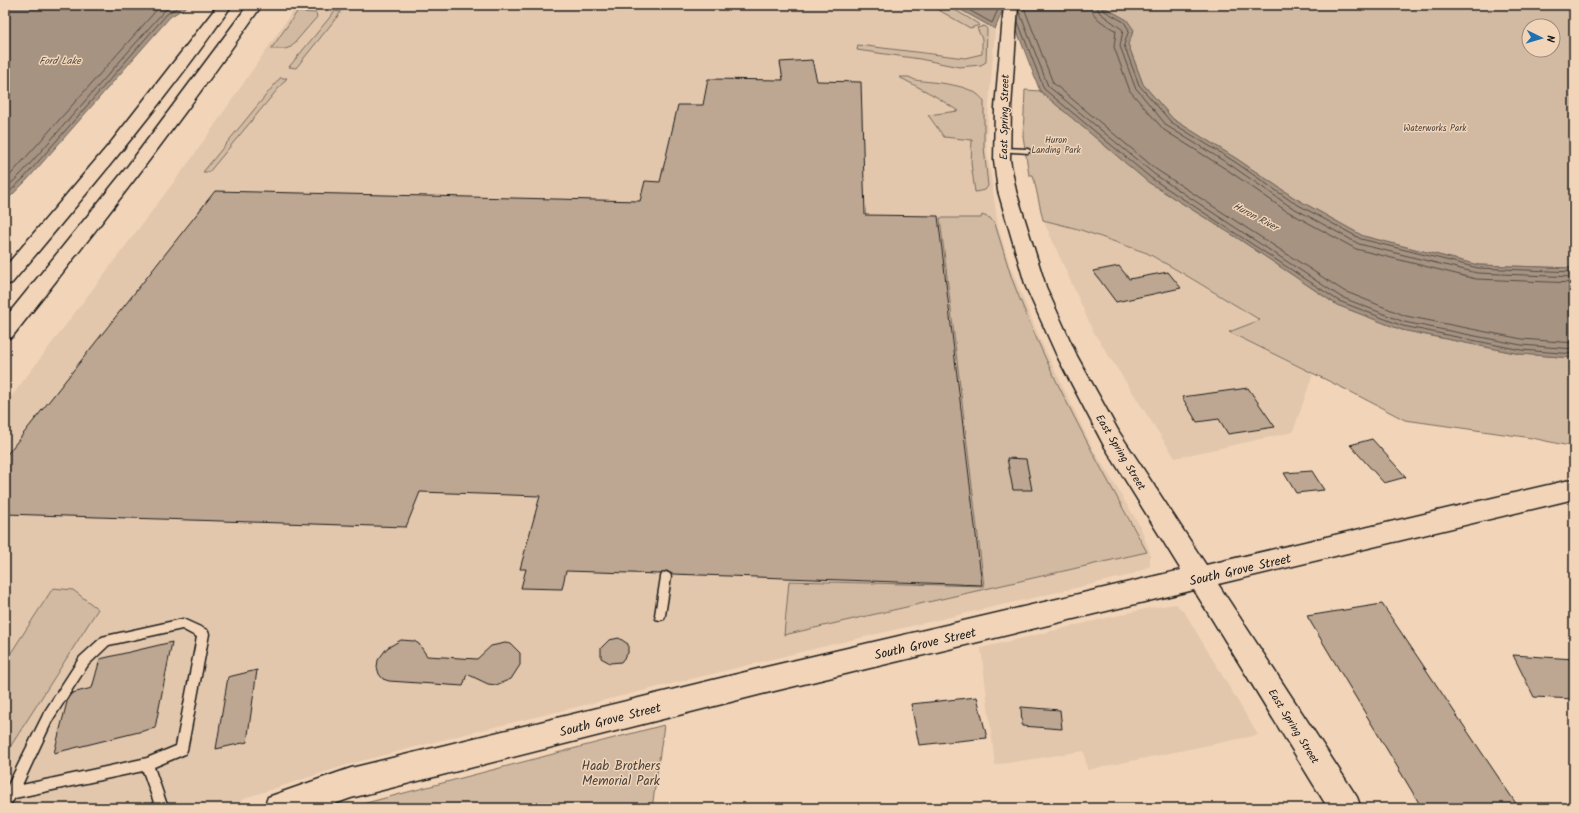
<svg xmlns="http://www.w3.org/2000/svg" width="1579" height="813" font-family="Kalam,sans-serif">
<rect width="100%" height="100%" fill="#f2d5b9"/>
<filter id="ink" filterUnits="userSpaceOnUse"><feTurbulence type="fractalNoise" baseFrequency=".025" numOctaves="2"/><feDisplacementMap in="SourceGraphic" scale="8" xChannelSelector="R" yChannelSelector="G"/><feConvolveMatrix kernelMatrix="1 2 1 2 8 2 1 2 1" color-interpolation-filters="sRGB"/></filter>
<g filter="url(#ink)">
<g fill="#e2c7ad">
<polygon points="297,5 994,5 995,29 986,142 998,226 1010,266 1039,337 1092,447 1141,528 1150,553 1150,566 1131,575 834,644 462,735 350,764 248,797 228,808 5,808 5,405 192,158"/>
<polygon points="1043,220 1078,229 1147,253 1184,274 1260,320 1230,333 1313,374 1293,432 1175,458 1094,333"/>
<polygon points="1176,604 1185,613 1258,735 1087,770 1084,751 995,765 981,648 1149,608"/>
</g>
<g fill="#d2baa2" stroke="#776b5f" fill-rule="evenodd">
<polygon points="930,5 947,5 980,25 970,28"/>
<path d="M1100,5H1574V268L1478,265L1363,236L1293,197L1237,159L1173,119L1143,84L1128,44L1127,20ZM1529,26H1553V50H1529Z"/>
<polygon points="335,11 341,12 296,68 289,67"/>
<polygon points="297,12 316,13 317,17 291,47 285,49 271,49"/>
<polygon points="984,26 987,29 986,62 981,65 959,67 920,59 857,50 858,45 965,58 982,54 982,39 977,28"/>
<path d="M899,77H909L915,80C933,83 975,83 984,102V147L988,186L985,190L975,192L971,163L972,140L944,137L928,115L958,111L935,96Z"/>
<polygon points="280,78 287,78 209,172 203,172"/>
<polygon points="1025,90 1040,91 1148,182 1236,237 1337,305 1402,330 1520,354 1574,358 1574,447 1532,438 1405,420 1353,393 1229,332 1260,320 1184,274 1147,253 1078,229 1043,220 1033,175 1029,175 1023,136"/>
<path d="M982,215L990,218L995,224C1001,242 1006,261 1012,279C1048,374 1098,463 1147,552L784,635L789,581L984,586L940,218H981Z"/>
<polygon points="53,588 73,590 98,609 5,755 5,662"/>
<polygon points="664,725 652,808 347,808"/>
</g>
<g fill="#a69382" stroke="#6f6359">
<polygon points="5,5 189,5 170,17 27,180 5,202"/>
<polygon points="952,5 1005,5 995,29"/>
<polygon points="1007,5 1100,5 1127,20 1134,30 1128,44 1143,84 1173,119 1237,159 1293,197 1363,236 1478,265 1574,268 1574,358 1520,354 1402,330 1337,305 1236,237 1148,182 1040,91"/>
</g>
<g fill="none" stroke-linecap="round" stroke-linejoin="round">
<g stroke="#534c45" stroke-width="1">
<polyline points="960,5 992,23 1000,5"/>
<polyline points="1023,5 1053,83 1157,170 1344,291 1406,316 1522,339 1574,343"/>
<path d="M1090,5C1093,19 1105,24 1116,31L1114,47L1130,91L1164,130L1229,171L1285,210L1356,249L1476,279L1574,283"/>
<polyline points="1096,5 1100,13 1123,30 1120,46 1135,87 1167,126 1232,166 1288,205 1359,244 1477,273 1574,277"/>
<polyline points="1101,5 1103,10 1124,22 1129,30 1124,45 1139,85 1171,122 1235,162 1291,201 1361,239 1478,268 1574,272"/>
<polyline points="1019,11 1048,86 1154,174 1341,297 1404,322 1521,345 1574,349"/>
<polyline points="1018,22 1044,89 1151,178 1339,301 1403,326 1521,350 1574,354"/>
<polyline points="5,181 161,5"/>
<polyline points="5,189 21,174 164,11 172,5"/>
<polyline points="5,196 24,178 167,14 181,5"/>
</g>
</g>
<g fill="#bda792" stroke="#1c1c1c">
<polygon points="812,60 817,81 861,82 865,215 938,216 982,585 672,574 667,571 660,574 566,571 562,589 521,588 526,569 520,569 540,496 420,492 406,527 5,514 5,457 215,191 640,201 645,181 660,182 678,105 703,105 708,79 783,80 780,62"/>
<polygon points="1119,266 1129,279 1168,272 1181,288 1116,302 1093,271"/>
<polygon points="1248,388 1275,427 1228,434 1219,419 1197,422 1182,397"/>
<polygon points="1372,439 1406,477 1384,483 1350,445"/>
<polygon points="1007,458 1026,459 1032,490 1013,490"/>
<polygon points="1312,471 1324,490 1296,493 1284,473"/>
<polygon points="1382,604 1519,808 1422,808 1307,616"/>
<polygon points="619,638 628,644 628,653 621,662 610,663 601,658 601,648 609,640"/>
<polygon points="401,640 414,641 419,644 427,656 477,659 491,646 505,643 511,644 520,653 520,665 511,679 496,685 488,684 467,674 463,686 389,681 383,679 379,674 377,667 378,660 387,648"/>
<polygon points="172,642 155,728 54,753 68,698 72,693 92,688 100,659"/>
<polygon points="1513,655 1574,659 1574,699 1534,697"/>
<polygon points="257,670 247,742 216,749 228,677"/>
<polygon points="977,697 987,738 919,745 911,704"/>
<polygon points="1021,707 1060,710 1062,729 1022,726"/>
</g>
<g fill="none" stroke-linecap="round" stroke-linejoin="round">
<defs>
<g id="lane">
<polygon points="1002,148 1028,149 1031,151 1028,153 1000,151 999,150"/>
<polygon points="666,572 670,574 671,577 665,615 664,619 660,620 656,619 655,615 661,577 662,574"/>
<path d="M183,619L207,630L209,634L187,750L185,754L154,767L168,808H156L143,771L15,798L9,806L5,808V791L45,711L80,657L102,637L106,636ZM182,629L197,637L176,746L147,758L22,785L53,719L88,665L109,645Z"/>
</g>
<polygon id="secondary" points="1004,5 1018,5 1011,108 1010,160 1016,191 1046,287 1077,356 1119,432 1206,565 1574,479 1574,499 1218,584 1357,797 1361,808 1328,808 1194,590 762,694 351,798 323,808 264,808 268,797 351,768 762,668 1181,570 1103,444 1057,356 1026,287 998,191 994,160 995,108"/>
<g id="highway">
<path d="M218,5H232C165,102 87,193 12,283L5,285V267L112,141Z"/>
<path d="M248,5H262C183,119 98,228 12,337L5,339V318L127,167Z"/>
</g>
</defs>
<use href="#lane" stroke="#1c1c1c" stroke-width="3"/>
<use href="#secondary" stroke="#1c1c1c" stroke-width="3"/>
<use href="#highway" stroke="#1c1c1c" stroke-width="3"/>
<use href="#lane" fill="#f2d5b9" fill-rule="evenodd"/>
<use href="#secondary" fill="#f2d5b9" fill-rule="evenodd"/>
<use href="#highway" fill="#f2d5b9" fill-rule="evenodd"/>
</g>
</g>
<g text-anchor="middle" stroke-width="3" stroke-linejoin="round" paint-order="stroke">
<g font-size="9" fill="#4a443e" stroke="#f2d5b9">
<text x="1435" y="131">Waterworks Park</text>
<text x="1056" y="143">Huron<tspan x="1056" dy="10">Landing Park</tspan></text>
</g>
<g font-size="10" font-style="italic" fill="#4c4640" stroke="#f2d5b9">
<text x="60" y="64">Ford Lake</text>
<text transform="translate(1256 216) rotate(28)" y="4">Huron River</text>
</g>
<g font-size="11" fill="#1c1c1c" stroke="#f2d5b9">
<text transform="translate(1004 117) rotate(-89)" y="4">East Spring Street</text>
<text transform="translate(1121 452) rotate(59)" y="4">East Spring Street</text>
<text transform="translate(1294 726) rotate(58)" y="4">East Spring Street</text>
</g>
<g font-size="13" fill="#1c1c1c" stroke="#f2d5b9">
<text transform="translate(1240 569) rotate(-13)" y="5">South Grove Street</text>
<text transform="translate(925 643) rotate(-13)" y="5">South Grove Street</text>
<text transform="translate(610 719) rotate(-14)" y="5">South Grove Street</text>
</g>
<g font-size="13" fill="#4a443e" stroke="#f2d5b9">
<text x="621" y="770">Haab Brothers<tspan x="621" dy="15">Memorial Park</tspan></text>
</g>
</g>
<rect width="1579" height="813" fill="none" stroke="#f2d5b9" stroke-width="20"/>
<rect x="10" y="10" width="1559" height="793" fill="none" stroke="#1c1c1c" stroke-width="1.5" filter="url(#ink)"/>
<g transform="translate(1541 38) rotate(95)"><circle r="19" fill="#f2d5b9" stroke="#9c8b7a"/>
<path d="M0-3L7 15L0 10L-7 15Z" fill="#1f6fb2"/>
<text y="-6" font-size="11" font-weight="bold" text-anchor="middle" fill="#1c1c1c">N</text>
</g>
</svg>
